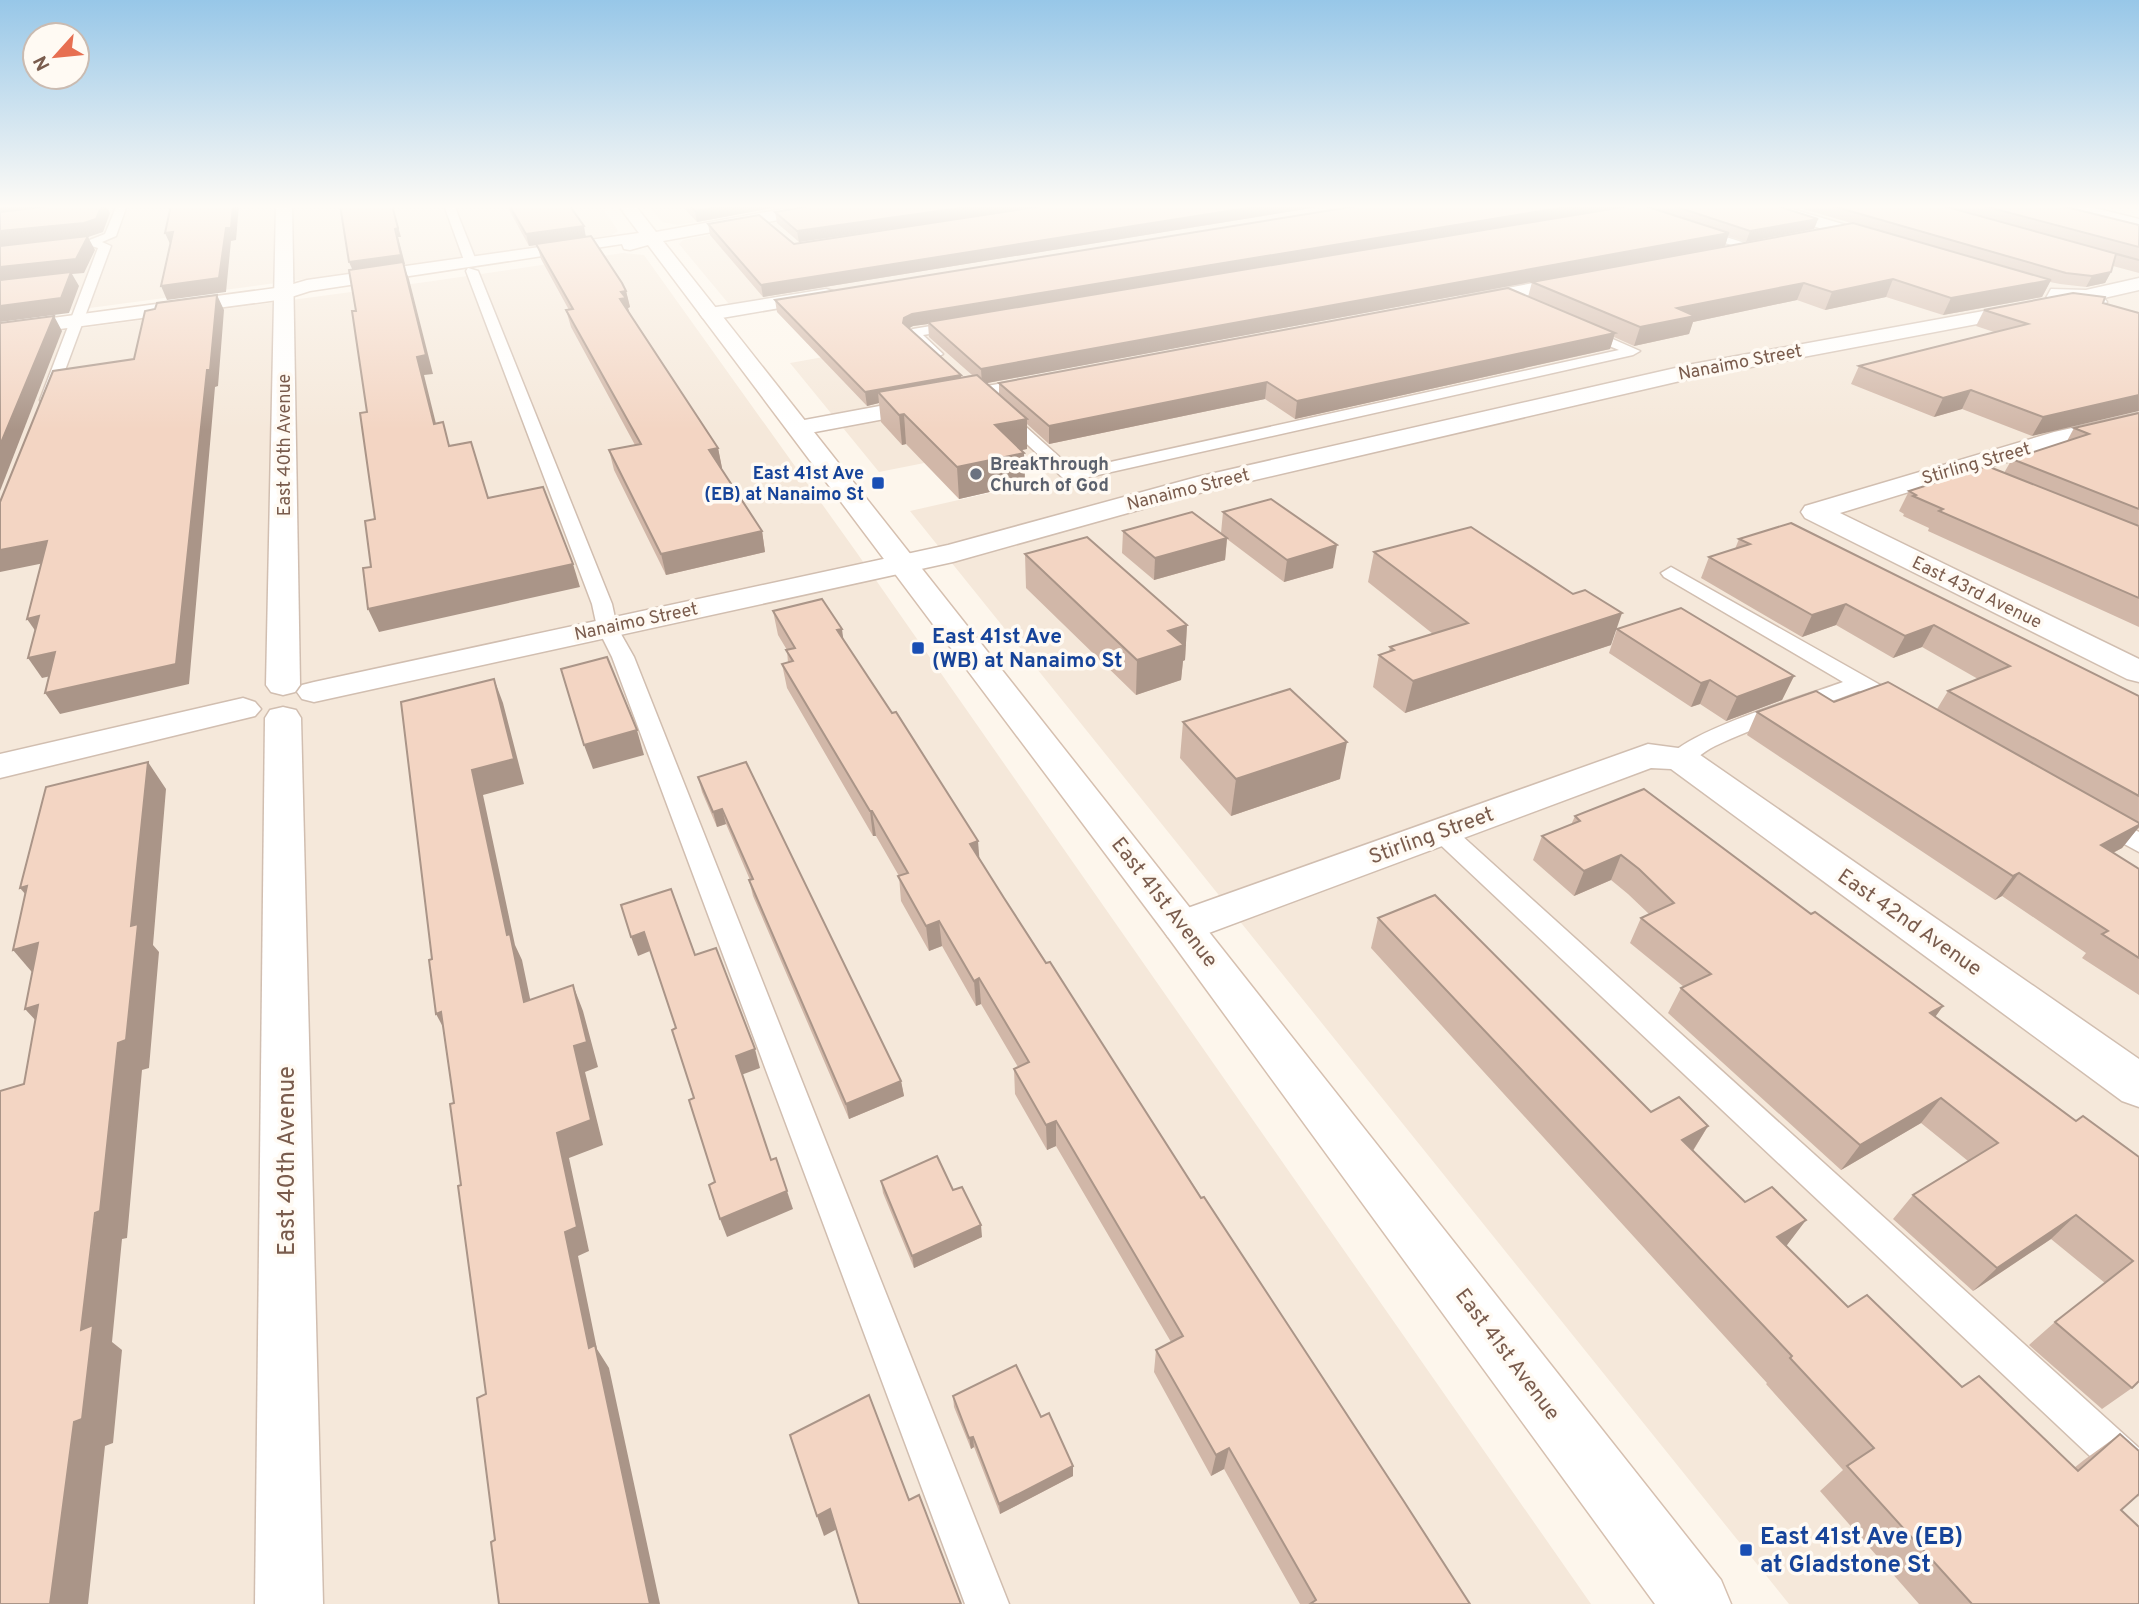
<svg xmlns="http://www.w3.org/2000/svg" width="2139" height="1604" font-family="Overpass,sans-serif">
<rect width="100%" height="100%" fill="#fdf6ec"/>
<g fill="#f5e8da">
<polygon points="0,205 601,205 618,231 612,235 477,256 0,320"/>
<polygon points="648,205 796,205 678,225 662,222"/>
<polygon points="871,205 2042,205 2139,229 2139,1604 1789,1604 910,511 1051,479 1015,445 879,472 790,363 913,341 853,287 741,305 728,303 679,244 683,240"/>
<polygon points="623,253 644,255 857,553 1591,1604 0,1604 0,339 426,282"/>
</g>
<g fill="none" stroke-linecap="round" stroke-linejoin="round">
<defs>
<g id="lane">
<polygon points="117,205 127,205 116,236 102,242 111,246 54,400 52,403 42,403 40,400 98,248 82,243 105,234"/>
<polygon points="444,205 454,205 477,263 475,265 465,263"/>
<polygon points="1695,227 1754,246 1756,248 1750,251 1691,232 1690,230"/>
<polygon points="468,268 478,271 612,604 617,627 634,657 1009,1604 965,1604 612,657 597,627 592,604 466,271"/>
<polygon points="961,321 968,325 966,328 923,335 943,354 936,358 931,357 906,333 913,329"/>
<polygon points="1583,326 1640,351 1633,355 1071,481 1065,480 994,413 1002,408 1007,410 1074,470 1619,350 1578,333 1576,330"/>
<path d="M1671,567L1905,699L1908,704L1905,709C1888,713 1873,699 1859,691C1812,709 1761,724 1715,746C1700,753 1690,768 1672,763L1668,758C1686,731 1808,695 1843,682L1664,577L1661,573Z"/>
<polygon points="2102,813 2139,832 2139,852 2093,827 2090,821 2093,815"/>
<polygon points="1441,823 1450,825 2139,1448 2139,1495 2125,1489 1432,837 1428,831 1432,825"/>
</g>
<g id="street">
<polygon points="276,205 292,205 300,685 295,692 283,695 271,692 266,685"/>
<polygon points="1752,205 1778,205 1890,238 1893,242 1890,246 1878,246 1754,208"/>
<polygon points="2054,205 2083,205 2139,219 2139,229 2056,208"/>
<polygon points="1581,274 1588,276 1591,280 1588,284 1465,308 1458,306 1455,302 1458,298 1465,296"/>
<path d="M2139,278V290L2104,298L2107,302C2095,317 2058,312 2046,298L2051,289L2086,290Z"/>
<polygon points="826,289 833,291 836,295 833,299 710,320 703,318 700,314 703,310 710,308"/>
<polygon points="2033,302 2040,304 2043,308 2040,312 1693,378 1203,492 953,562 314,702 302,699 297,692 302,685 314,682 948,545 1197,477 1693,364"/>
<polygon points="1052,374 1060,376 1063,381 1060,386 799,435 790,433 787,428 790,423 799,421"/>
<polygon points="2139,413 2139,427 2069,443 1840,513 2139,659 2139,682 2127,679 1805,518 1801,512 1805,506 2054,432"/>
<polygon points="243,698 255,702 261,709 255,716 0,778 0,754"/>
<polygon points="283,707 296,710 301,718 323,1604 255,1604 265,718 270,710"/>
<polygon points="1648,744 1693,750 2139,1059 2139,1107 2122,1101 1671,769 1651,768 1198,937 1183,942 1168,937 1161,926 1168,915"/>
</g>
<polygon id="secondary" points="618,205 635,205 656,232 804,205 841,205 833,210 663,241 1721,1580 1731,1604 1655,1604 1168,937 648,245 630,250 624,249 622,244 310,291 285,299 0,337 0,325 283,287 307,280 639,233"/>
</defs>
<use href="#lane" stroke="#d1beb0" stroke-width="3"/>
<use href="#street" stroke="#d1beb0" stroke-width="3"/>
<use href="#secondary" stroke="#d6c0b0" stroke-width="3"/>
<use href="#lane" fill="#fff" fill-rule="evenodd"/>
<use href="#street" fill="#fff" fill-rule="evenodd"/>
<use href="#secondary" fill="#fff" fill-rule="evenodd"/>
</g>
<g fill="#d1b7a8" fill-rule="evenodd">
<polygon points="508,205 569,205 586,236 626,291 630,307 628,308 629,312 718,448 722,468 720,468 762,531 765,552 666,575 614,470 609,450 635,445 571,327 566,310 569,310 541,259 537,245 529,246 509,210"/>
<polygon points="681,205 788,205 697,222"/>
<polygon points="1330,205 763,297 710,235 708,224 794,244 919,225 799,242 777,223 775,212"/>
<path d="M1363,205H1774L1818,219L1814,229L1746,242L1728,236L1725,246L987,383L999,394V383L1528,297L1532,282L1851,223L1789,205H2063V206L2139,225V273L2113,266L2111,272L2105,283L2086,287L2060,284L2050,282L2042,297L1943,315L1886,297L1825,310L1797,300L1693,322L1689,334L1634,346L1614,337L1610,349L1295,419L1265,399L1049,444L1027,424V449L1021,450L1024,453L1025,484L959,499L906,444L902,445L881,422L879,403L867,406L777,312L775,300ZM928,324L929,337L972,375L961,377V375L909,328L913,326Z"/>
<polygon points="2103,303 2139,313 2032,436 1962,409 1934,417 1851,384 1859,366 1994,332 1976,326 1984,310"/>
<polygon points="2139,414 2139,627 1928,531 1929,528 1903,516 1904,514 1899,511 1909,491 2004,473 2012,459 2067,441 2074,428"/>
<polygon points="1223,512 1333,568 1284,582 1227,539 1225,560 1154,580 1122,553 1123,531 1221,533"/>
<polygon points="1739,539 2139,696 2139,829 2138,828 2122,848 2113,853 2139,869 2139,995 2082,958 2086,953 2002,896 1995,900 1747,735 1757,712 1834,702 1937,709 1948,691 1978,679 1922,647 1893,658 1836,625 1802,637 1701,578 1709,557 1735,549"/>
<polygon points="1374,552 1611,645 1405,713 1373,687 1379,655 1389,652 1390,647 1433,634 1368,582"/>
<polygon points="1025,554 1187,625 1185,660 1183,661 1181,680 1136,695 1026,588"/>
<polygon points="773,611 843,640 1004,898 1470,1604 1300,1604 1224,1469 1211,1476 1154,1372 1156,1350 1171,1342 1056,1146 1047,1150 1015,1094 1014,1069 1018,1067 981,1004 976,1006 942,946 929,951 901,901 899,876 876,836 873,836 787,688 782,664 788,663 787,650 778,635"/>
<polygon points="1617,629 1794,676 1782,700 1726,721 1700,704 1691,707 1609,653"/>
<polygon points="1183,722 1340,779 1231,816 1180,758"/>
<polygon points="746,762 901,1081 904,1096 849,1119 753,896 749,880 750,880 726,824 717,827 702,792 698,777"/>
<polygon points="1575,816 1811,914 1943,1006 1935,1017 2076,1121 2139,1157 2132,1388 2102,1409 2029,1345 2055,1322 2105,1283 2051,1239 1973,1291 1893,1219 1913,1195 1968,1161 1921,1123 1841,1170 1668,1013 1681,988 1684,987 1630,943 1641,918 1649,914 1628,894 1611,880 1574,896 1533,860 1542,836 1571,825"/>
<polygon points="1378,918 1651,1112 1708,1126 1693,1151 1745,1202 1806,1220 1786,1246 1848,1307 2074,1468 2084,1460 2120,1434 2121,1510 2139,1604 1919,1604 1820,1491 1843,1470 1766,1384 1767,1383 1371,948"/>
<polygon points="881,1181 953,1190 982,1237 914,1268 883,1193"/>
<polygon points="953,1396 1041,1417 1073,1476 1000,1514 974,1447 971,1449 954,1407"/>
</g>
<g fill="#aa9588">
<polygon points="0,205 86,205 0,214"/>
<polygon points="102,205 106,205 110,213 103,232 88,237 95,250 84,273 72,274 79,286 69,313 0,322 0,231"/>
<polygon points="233,205 239,205 236,240 231,241 226,292 167,300 161,286"/>
<polygon points="392,205 401,237 398,237 405,264 403,264 409,279 433,374 424,375 441,444 353,271 349,262 395,229"/>
<polygon points="729,205 788,205 697,222 695,211"/>
<polygon points="981,205 1053,205 799,242 797,231"/>
<polygon points="1266,205 1330,205 763,297 761,285"/>
<polygon points="1578,205 1637,205 928,322 928,324 913,326 905,331 903,323 904,318 912,314"/>
<polygon points="1818,219 1814,229 1746,242 1750,231"/>
<polygon points="584,226 586,238 529,246 526,234"/>
<polygon points="173,232 171,246 165,233"/>
<polygon points="1729,233 1725,246 982,384 981,369"/>
<polygon points="2111,272 2105,283 2086,287 2092,276"/>
<polygon points="1893,279 1886,297 1825,310 1832,292"/>
<polygon points="2051,280 2042,297 1943,315 1951,298"/>
<polygon points="1804,283 1797,300 1693,322 1689,334 1634,346 1640,327 1677,308"/>
<polygon points="626,291 630,307 628,308 630,315 620,299 621,292"/>
<polygon points="217,295 224,310 218,386 215,387 189,684 60,714 45,693 207,370"/>
<polygon points="54,316 62,331 0,491 0,445"/>
<polygon points="1615,333 1610,349 1295,419 1297,401"/>
<polygon points="961,375 962,388 878,392 879,403 867,406 865,392"/>
<polygon points="1267,382 1265,399 1049,444 1049,426"/>
<polygon points="1971,390 1962,409 1934,417 1943,398"/>
<polygon points="2139,395 2139,411 2032,436 2043,417"/>
<polygon points="904,414 906,444 902,445 899,415"/>
<polygon points="1027,419 1027,449 996,455 995,425"/>
<polygon points="718,448 722,468 713,470 709,450"/>
<polygon points="1024,453 1025,484 959,499 957,467"/>
<polygon points="762,531 765,552 666,575 661,554"/>
<polygon points="1227,538 1225,560 1154,580 1155,558"/>
<polygon points="47,541 59,560 0,572 0,550"/>
<polygon points="1337,545 1333,568 1284,582 1287,560"/>
<polygon points="573,564 580,587 379,632 368,609"/>
<polygon points="1846,604 1836,625 1802,637 1812,615"/>
<polygon points="1622,613 1611,645 1405,713 1413,681"/>
<polygon points="39,616 41,639 27,619"/>
<polygon points="1187,625 1185,660 1183,661 1181,680 1136,695 1137,660 1168,631"/>
<polygon points="1934,625 1922,647 1893,658 1905,636"/>
<polygon points="842,629 845,652 837,630"/>
<polygon points="55,652 69,672 42,678 28,658"/>
<polygon points="1794,676 1782,700 1726,721 1737,697"/>
<polygon points="494,679 503,703 524,784 483,795 515,945 522,960 536,1027 524,1002 507,935 472,770"/>
<polygon points="1710,680 1700,704 1691,707 1701,683"/>
<polygon points="637,730 644,755 593,769 584,745"/>
<polygon points="1347,742 1340,779 1231,816 1236,779"/>
<polygon points="148,762 166,789 153,945 159,952 149,1068 142,1070 127,1238 122,1239 112,1342 122,1350 113,1443 105,1446 88,1604 50,1604 81,1330 131,926"/>
<polygon points="722,809 726,824 717,827 713,812"/>
<polygon points="870,811 872,811 876,836 873,836"/>
<polygon points="2139,825 2139,827 2122,848 2082,869 2101,845"/>
<polygon points="978,841 980,866 970,844"/>
<polygon points="1621,855 1611,880 1574,896 1584,871"/>
<polygon points="2019,873 2002,896 1995,900 2013,876"/>
<polygon points="27,886 43,915 20,888"/>
<polygon points="939,921 942,946 929,951 926,926"/>
<polygon points="644,932 650,951 638,956 631,937"/>
<polygon points="38,943 37,978 13,950"/>
<polygon points="979,978 981,1004 976,1006 974,981"/>
<polygon points="573,985 583,1011 598,1067 585,1072 603,1145 569,1158 589,1251 578,1256 597,1349 609,1368 660,1604 650,1604 589,1348 565,1232 557,1133 574,1046"/>
<polygon points="38,1005 50,1036 25,1009"/>
<polygon points="1943,1006 1925,1031 1930,1013"/>
<polygon points="441,1012 450,1040 436,1014"/>
<polygon points="755,1049 760,1068 741,1075 736,1056"/>
<polygon points="901,1081 904,1096 849,1119 846,1104"/>
<polygon points="1941,1098 1921,1123 1841,1170 1860,1145"/>
<polygon points="1056,1121 1056,1146 1047,1150 1046,1125"/>
<polygon points="1708,1126 1690,1155 1682,1140"/>
<polygon points="787,1191 793,1209 727,1237 720,1219"/>
<polygon points="2076,1215 2051,1239 1973,1291 1997,1268"/>
<polygon points="1806,1220 1784,1249 1777,1237"/>
<polygon points="981,1225 982,1237 914,1268 912,1256"/>
<polygon points="973,1437 974,1447 971,1449 969,1438"/>
<polygon points="1229,1448 1224,1469 1211,1476 1216,1455"/>
<polygon points="1073,1466 1073,1476 1000,1514 999,1504"/>
<polygon points="830,1509 837,1529 824,1536 817,1516"/>
</g>
<g fill="#f3d5c3" stroke="#aa9588" stroke-width="2">
<polygon points="58,205 102,205 96,219 84,223 0,231 0,212"/>
<polygon points="171,205 233,205 231,228 226,228 219,278 161,286 173,232 165,233"/>
<polygon points="340,205 392,205 398,228 395,229 401,255 349,262"/>
<polygon points="509,205 569,205 584,226 526,234"/>
<polygon points="689,205 729,205 695,211"/>
<polygon points="815,205 981,205 797,231 775,212"/>
<polygon points="1049,205 1266,205 761,285 708,224 759,215 794,244"/>
<polygon points="1363,205 1578,205 912,314 904,318 903,323 961,375 865,392 775,300"/>
<polygon points="1635,205 1642,205 1729,233 981,369 928,322"/>
<polygon points="1671,205 1774,205 1818,219 1750,231"/>
<polygon points="1829,205 1940,205 2139,260 2116,254 2111,272 2092,276 2066,273"/>
<polygon points="1980,205 2058,205 2139,225 2139,247"/>
<polygon points="1853,223 2051,280 1951,298 1893,279 1832,292 1804,283 1677,308 1695,316 1640,327 1532,282"/>
<polygon points="88,236 76,259 0,267 0,246"/>
<polygon points="591,236 622,283 626,291 621,292 626,298 620,299 718,448 709,450 762,531 661,554 609,450 641,444 566,310 573,309 536,244"/>
<polygon points="403,262 426,355 417,357 434,424 443,422 449,446 471,442 488,498 543,487 573,564 368,609 363,568 371,567 365,521 375,519 360,413 367,412 352,311 356,311 349,270"/>
<polygon points="71,272 61,298 0,306 0,280"/>
<polygon points="1508,288 1615,333 1297,401 1267,382 1049,426 999,383"/>
<polygon points="2073,293 2105,297 2103,303 2139,313 2139,395 2043,417 1971,390 1943,398 1859,366 2028,324 1984,310"/>
<polygon points="217,295 210,370 207,370 176,664 45,693 55,652 28,658 39,616 27,619 47,541 0,550 0,502 53,371 134,359 145,311 155,309 157,303"/>
<polygon points="54,316 0,445 0,323"/>
<polygon points="977,375 1027,419 995,425 1024,453 957,467 904,414 899,415 878,392"/>
<polygon points="2139,413 2139,509 2012,459 2089,434 2074,428"/>
<polygon points="1987,466 2139,526 2139,598 1939,511 1943,509 1913,496 1916,495 1909,491"/>
<polygon points="1271,499 1337,545 1287,560 1223,512"/>
<polygon points="1192,512 1227,538 1155,558 1123,531"/>
<polygon points="1791,523 2139,696 2139,796 1948,691 2010,666 1934,625 1905,636 1846,604 1812,615 1709,557 1750,544 1739,539"/>
<polygon points="1471,527 1573,594 1585,590 1622,613 1413,681 1379,655 1394,650 1390,647 1468,623 1374,552"/>
<polygon points="1087,537 1187,625 1168,631 1184,645 1137,660 1025,554"/>
<polygon points="822,599 842,629 837,630 892,713 896,712 978,841 970,844 1004,898 1046,963 1050,962 1201,1198 1204,1197 1403,1500 1470,1604 1310,1604 1316,1600 1229,1448 1216,1455 1156,1350 1183,1336 1056,1121 1046,1125 1014,1069 1029,1062 979,978 974,981 939,921 926,926 898,876 908,873 872,811 870,811 782,664 793,661 786,650 795,648 773,611"/>
<polygon points="1681,608 1794,676 1737,697 1710,680 1701,683 1617,629"/>
<polygon points="607,657 637,730 584,745 561,669"/>
<polygon points="494,679 514,759 472,770 507,935 510,934 524,1002 573,985 587,1042 574,1046 591,1120 557,1133 577,1227 565,1232 589,1348 595,1345 650,1604 499,1604 491,1542 495,1540 477,1398 486,1394 458,1186 461,1185 450,1104 454,1103 441,1012 436,1014 429,960 432,959 401,702"/>
<polygon points="1888,682 2139,823 2139,825 2101,845 2139,869 2139,958 2102,934 2108,931 2019,873 2013,876 1757,712 1816,691 1834,702"/>
<polygon points="1290,689 1347,742 1236,779 1183,722"/>
<polygon points="148,762 131,926 138,924 126,1040 118,1043 100,1211 95,1213 81,1330 93,1325 82,1419 74,1422 50,1604 0,1604 0,1091 24,1084 38,1005 25,1009 38,943 13,950 27,886 20,888 46,787"/>
<polygon points="746,762 901,1081 846,1104 749,880 753,879 722,809 713,812 698,777"/>
<polygon points="1644,789 1811,914 1815,912 1943,1006 1930,1013 2076,1121 2083,1116 2139,1157 2139,1381 2132,1388 2055,1322 2133,1261 2076,1215 1997,1268 1913,1195 1998,1143 1941,1098 1860,1145 1681,988 1711,974 1641,918 1674,903 1639,869 1621,855 1584,871 1542,836 1580,821 1575,816"/>
<polygon points="671,889 695,955 716,948 755,1049 736,1056 771,1160 776,1158 787,1191 720,1219 709,1185 715,1182 689,1100 694,1098 672,1030 676,1028 644,932 631,937 621,905"/>
<polygon points="1435,895 1651,1112 1679,1097 1708,1126 1682,1140 1745,1202 1772,1187 1806,1220 1777,1237 1848,1307 1867,1295 1962,1387 1979,1376 2078,1471 2120,1434 2139,1451 2139,1494 2121,1510 2139,1527 2139,1604 1972,1604 1847,1466 1874,1448 1790,1358 1792,1356 1378,918"/>
<polygon points="937,1156 953,1190 962,1187 981,1225 912,1256 881,1181"/>
<polygon points="1016,1365 1041,1417 1049,1413 1073,1466 999,1504 973,1437 969,1438 953,1396"/>
<polygon points="869,1395 909,1500 919,1495 961,1604 859,1604 830,1509 817,1516 790,1435"/>
</g>
<linearGradient id="sky" x2="0" y2="1"><stop stop-color="#97c7e8"/><stop offset="0.48" stop-color="#fefbf6"/><stop offset="1" stop-color="#fefbf6" stop-opacity="0"/></linearGradient>
<rect width="2139" height="430" fill="url(#sky)"/>
<circle fill="#6b7280" stroke="#fffaf3" stroke-width="2.5" cx="976" cy="474" r="7"/>
<g fill="#1a4fb4" stroke="#fffaf3" stroke-width="2.5">
<rect x="871" y="476" width="14" height="14" rx="3.5"/>
<rect x="911" y="641" width="14" height="14" rx="3.5"/>
<rect x="1739" y="1543" width="14" height="14" rx="3.5"/>
</g>
<g text-anchor="middle" stroke-width="7" stroke-linejoin="round" paint-order="stroke">
<g font-size="18" fill="#7a5c4d" stroke="#fffaf3">
<text transform="translate(1740 362) rotate(-11)" y="6">Nanaimo Street</text>
<text transform="translate(284 445) rotate(-90)" y="6">East 40th Avenue</text>
<text transform="translate(1976 463) rotate(-16)" y="6">Stirling Street</text>
<text transform="translate(1188 489) rotate(-14)" y="6">Nanaimo Street</text>
<text transform="translate(1977 592) rotate(26)" y="6">East 43rd Avenue</text>
<text transform="translate(636 621) rotate(-12)" y="6">Nanaimo Street</text>
</g>
<g font-size="18" font-weight="bold" fill="#5b616d" stroke="#fffaf3" text-anchor="start">
<text x="990" y="470">BreakThrough<tspan x="990" dy="21">Church of God</tspan></text>
</g>
<g font-size="18" font-weight="bold" fill="#164399" stroke="#fffaf3" text-anchor="end">
<text x="864" y="479">East 41st Ave<tspan x="864" dy="21">(EB) at Nanaimo St</tspan></text>
</g>
<g font-size="21" font-weight="bold" fill="#164399" stroke="#fffaf3" text-anchor="start">
<text x="932" y="643">East 41st Ave<tspan x="932" dy="24">(WB) at Nanaimo St</tspan></text>
</g>
<g font-size="21" fill="#7a5c4d" stroke="#fffaf3">
<text transform="translate(1431 835) rotate(-20)" y="7">Stirling Street</text>
<text transform="translate(1165 902) rotate(52)" y="7">East 41st Avenue</text>
<text transform="translate(1910 922) rotate(35)" y="7">East 42nd Avenue</text>
<text transform="translate(1508 1354) rotate(53)" y="7">East 41st Avenue</text>
</g>
<g font-size="24" fill="#7a5c4d" stroke="#fffaf3">
<text transform="translate(286 1161) rotate(-90)" y="8">East 40th Avenue</text>
</g>
<g font-size="24" font-weight="bold" fill="#164399" stroke="#fffaf3" text-anchor="start">
<text x="1760" y="1544">East 41st Ave (EB)<tspan x="1760" dy="28">at Gladstone St</tspan></text>
</g>
</g>
<g transform="translate(56 56) rotate(243)"><circle r="33" fill="#fffaf3" stroke="#cabbb1" stroke-width="2"/>
<path d="M0-5L12 26L0 18L-12 26Z" fill="#e76f51"/>
<text y="-10" font-size="19" font-weight="bold" text-anchor="middle" fill="#7a5c4d">N</text>
</g>
</svg>
